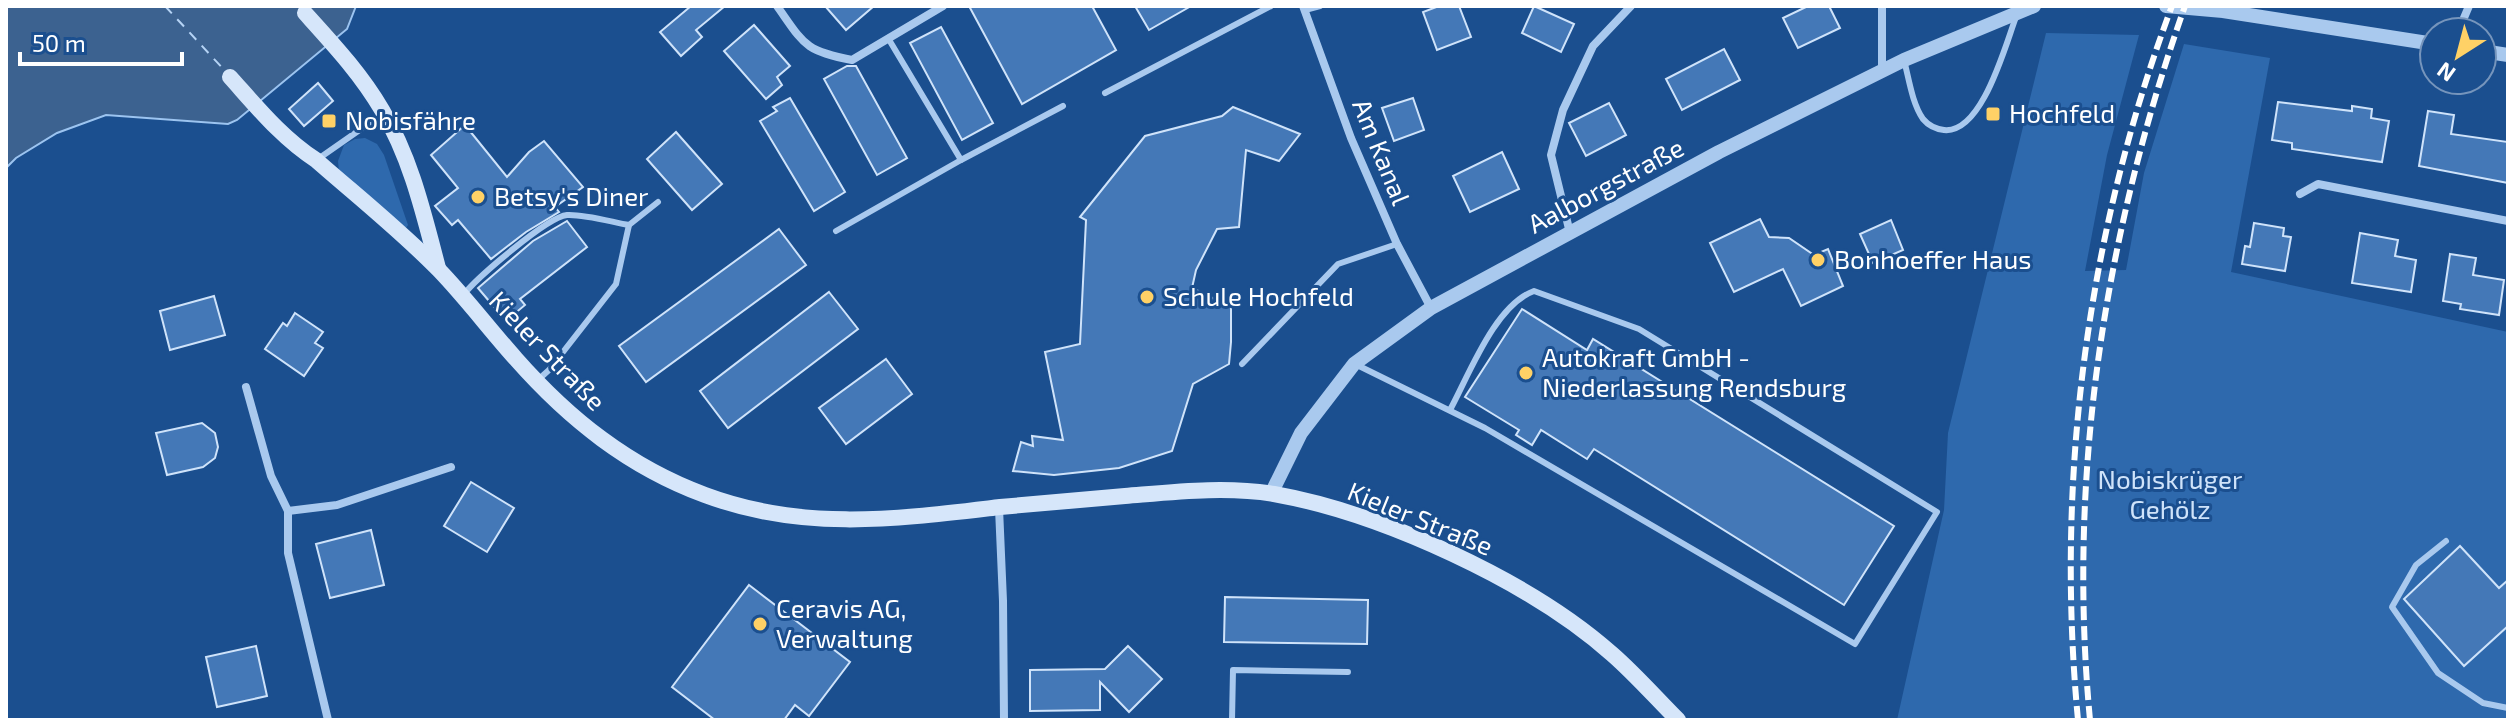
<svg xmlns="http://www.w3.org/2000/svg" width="2514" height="726" font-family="'Exo 2',sans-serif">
<rect width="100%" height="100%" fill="#1b4f8f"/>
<g fill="#2e69ad">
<polygon points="2046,33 2139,35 2107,155 2085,271 2126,270 2144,173 2184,44 2270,58 2231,272 2508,332 2508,720 1897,720 1944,510 1948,433"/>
<polygon points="365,138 377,144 384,155 408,225 406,228 339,172 338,161 344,145 355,139"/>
</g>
<polygon fill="#3c6290" stroke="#9cc4f0" stroke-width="2" points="6,6 356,6 347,29 237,120 228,124 106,115 57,133 16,158 6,168"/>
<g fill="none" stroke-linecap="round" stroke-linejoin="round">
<polyline stroke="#b5d3f5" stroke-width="2" stroke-dasharray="10 8" stroke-linecap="butt" points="165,6 227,73"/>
</g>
<g fill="#4478b7" stroke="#cfe3fa" stroke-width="2">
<polygon points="691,6 725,6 696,30 702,37 681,56 660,32"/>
<polygon points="825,6 874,6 846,30"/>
<polygon points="969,6 1092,6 1116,50 1022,104"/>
<polygon points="1135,6 1191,6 1149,30"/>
<polygon points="1439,6 1459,6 1471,37 1437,50 1423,12"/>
<polygon points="1534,6 1574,24 1561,52 1522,33"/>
<polygon points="1808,6 1829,6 1840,28 1798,48 1783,18"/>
<polygon points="754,25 790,66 777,77 782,85 766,99 724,51"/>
<polygon points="941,27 993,123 962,140 910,43"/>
<polygon points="1724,49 1740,80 1682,110 1666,79"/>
<polygon points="847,66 856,66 907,158 877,175 824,79"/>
<polygon points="318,83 333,101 304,126 289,109"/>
<polygon points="790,98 845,192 814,211 760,121 777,111 773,107"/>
<polygon points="1413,98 1424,130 1394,141 1382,108"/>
<polygon points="2278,102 2352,111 2352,106 2372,109 2371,118 2389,121 2382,162 2292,149 2292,143 2272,140"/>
<polygon points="1609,103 1626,135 1586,156 1569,123"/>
<polygon points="1233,107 1300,134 1279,161 1246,150 1239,227 1217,229 1196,270 1192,288 1231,307 1231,342 1229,364 1193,384 1172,451 1119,468 1054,475 1013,471 1021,442 1033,446 1032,436 1063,440 1045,352 1080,344 1086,220 1080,217 1145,136 1222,116"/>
<polygon points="2428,111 2454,115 2451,134 2508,142 2508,183 2419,166"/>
<polygon points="465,125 507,177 529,152 544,141 583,187 555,207 559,212 526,232 491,259 458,220 452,225 435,206 458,188 431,155"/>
<polygon points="676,132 722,184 692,210 647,159"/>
<polygon points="1502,152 1519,189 1470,212 1453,176"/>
<polygon points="1760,219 1769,237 1789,238 1814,255 1828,249 1843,286 1801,306 1783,269 1734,292 1710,243"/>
<polygon points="1891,220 1903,250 1873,263 1860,234"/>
<polygon points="567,221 587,247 520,299 525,305 506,321 478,288 533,241"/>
<polygon points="2254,223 2284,228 2283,236 2291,237 2285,271 2242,264 2245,246 2250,247"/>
<polygon points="779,229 806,265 646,382 619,346"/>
<polygon points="2360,233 2398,240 2395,256 2416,260 2411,292 2352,283"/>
<polygon points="2450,254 2476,258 2473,275 2504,280 2499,315 2460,309 2461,304 2443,301"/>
<polygon points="829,292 858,329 728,428 700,391"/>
<polygon points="214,296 225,335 170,350 160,311"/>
<polygon points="1522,309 1587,350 1593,339 1894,526 1844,605 1594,449 1587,459 1541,430 1532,445 1516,435 1519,430 1465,397"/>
<polygon points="295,313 323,332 315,343 323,348 304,376 265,349 283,323 287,326"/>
<polygon points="886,359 912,394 846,444 819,408"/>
<polygon points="202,423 215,433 218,447 215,458 203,467 167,475 156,433"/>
<polygon points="471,482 514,508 487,552 444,526"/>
<polygon points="371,530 384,585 330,598 316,544"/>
<polygon points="2460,546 2499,588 2508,580 2508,626 2464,666 2404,599"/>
<polygon points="749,585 850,662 809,716 795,705 784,720 715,720 672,687"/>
<polygon points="1225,597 1368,600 1367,644 1224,642"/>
<polygon points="256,646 267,696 217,707 206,657"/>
<polygon points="1128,646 1162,679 1129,712 1100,682 1100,710 1030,711 1030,670 1105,669"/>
</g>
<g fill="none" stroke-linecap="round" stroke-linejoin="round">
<g stroke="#a9c9ee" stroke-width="6">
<polyline points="1305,10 1320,6"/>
<polyline points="888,38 961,160"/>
<path d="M1904,60C1909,79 1912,103 1923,119C1928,125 1936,129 1944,130C1982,134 2005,46 2016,17"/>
<polyline points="1105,93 1271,6"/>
<polyline points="318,159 381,115"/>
<polyline points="836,231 961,160 1063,106"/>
<path d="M464,294C478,277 547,217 567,215C584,214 612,222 629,225"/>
<polyline points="1242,364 1338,264 1397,244"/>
<path d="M1357,365L1485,428L1855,644L1937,512L1639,329L1534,291C1495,305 1469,375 1450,410"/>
<polyline points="539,379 549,370 616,284 629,225 658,202"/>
<polyline points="2446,541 2416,565 2392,607 2438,673 2483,703 2508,708"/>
<polyline points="1232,720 1233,670 1348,672"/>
</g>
<g stroke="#a9c9ee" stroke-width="8">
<path d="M777,6C804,44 804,51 852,60L943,6"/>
<polyline points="1303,6 1351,138 1397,244 1431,308"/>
<polyline points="2458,32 2469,6"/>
<polyline points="1882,71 1882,6"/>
<polyline points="2300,194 2318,184 2508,221"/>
<polyline points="1570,233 1551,155 1563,110 1593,46 1631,6"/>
<polyline points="246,387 271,476 288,511 288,553 328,720"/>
<polyline points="999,508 1003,601 1004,720"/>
<polyline points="288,511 337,505 451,467"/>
</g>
<g stroke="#a9c9ee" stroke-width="14">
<polyline points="2166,6 2223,11 2434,44"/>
<polyline points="2482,51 2508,55"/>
<polyline points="1271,494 1301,433 1354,364 1431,308 1719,152 1904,60 2034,6"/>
</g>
<g stroke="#d6e6fa" stroke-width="16">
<path d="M305,13C333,44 361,74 382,110C411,158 424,215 438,268"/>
<path d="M230,77C257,107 282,138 316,160C357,196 401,231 439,270C466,298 490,330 516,359C569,419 629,467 705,495C804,532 898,519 1000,507C1041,503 1083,500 1125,496C1174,492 1225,486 1274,494C1381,513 1530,581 1612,654C1635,674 1656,698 1678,720"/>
</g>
<g stroke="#fff" stroke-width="6" stroke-dasharray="14 6" stroke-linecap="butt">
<path d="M2078,720C2055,480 2087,232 2172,6"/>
<path d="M2090,720C2067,477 2104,235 2185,6"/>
</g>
</g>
<g fill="#ffd166" stroke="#1b4f8f" stroke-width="3">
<rect x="1985" y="106" width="16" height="16" rx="4"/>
<rect x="321" y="113" width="16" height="16" rx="4"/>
<circle cx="478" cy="197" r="8"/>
<circle cx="1818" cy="260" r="8"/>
<circle cx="1147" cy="297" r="8"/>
<circle cx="1526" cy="373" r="8"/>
<circle cx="760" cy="624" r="8"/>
</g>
<g text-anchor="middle" stroke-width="6" stroke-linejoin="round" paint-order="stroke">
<g font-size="26" fill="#fff" stroke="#1b4f8f" text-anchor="start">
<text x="2009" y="123">Hochfeld</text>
<text x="345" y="130">Nobisfähre</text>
<text x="494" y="206">Betsy's Diner</text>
<text x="1834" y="269">Bonhoeffer Haus</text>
<text x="1163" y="306">Schule Hochfeld</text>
<text x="1542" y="367">Autokraft GmbH -<tspan x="1542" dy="30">Niederlassung Rendsburg</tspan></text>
<text x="776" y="618">Ceravis AG,<tspan x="776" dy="30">Verwaltung</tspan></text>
</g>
<g font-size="26" fill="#fff" stroke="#1b4f8f">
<text transform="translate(1381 152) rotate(68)" y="9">Am Kanal</text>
<text transform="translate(1606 186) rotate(-28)" y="9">Aalborgstraße</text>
<text transform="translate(547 351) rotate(46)" y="9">Kieler Straße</text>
<text transform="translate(1420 519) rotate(22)" y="9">Kieler Straße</text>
</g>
<g font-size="26" fill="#cfe3fa" stroke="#1b4f8f">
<text x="2170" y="489">Nobiskrüger<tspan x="2170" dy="30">Gehölz</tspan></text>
</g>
</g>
<rect width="2514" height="726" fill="none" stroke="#ffffff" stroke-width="16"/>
<g transform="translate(2458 56) rotate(216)"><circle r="38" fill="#1b4f8f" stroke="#7695bc" stroke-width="2"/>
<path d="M0-6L14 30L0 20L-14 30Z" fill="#ffd166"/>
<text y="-12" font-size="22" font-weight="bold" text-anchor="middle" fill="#ffffff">N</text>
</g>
<path d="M20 52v12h162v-12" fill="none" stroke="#ffffff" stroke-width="4"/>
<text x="32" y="52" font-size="24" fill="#ffffff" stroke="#1b4f8f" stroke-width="6" paint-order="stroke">50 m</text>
</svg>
